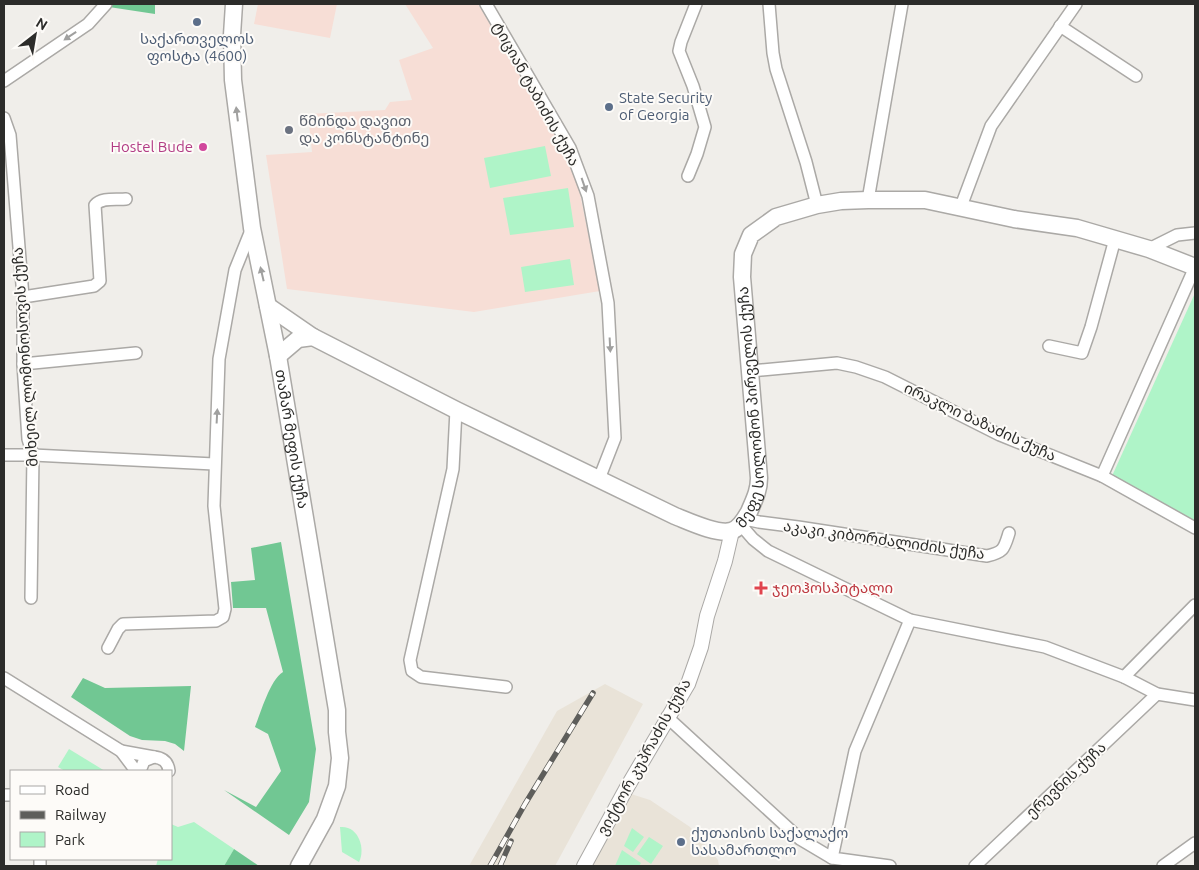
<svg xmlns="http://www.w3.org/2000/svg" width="1199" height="870" font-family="Ubuntu,'Noto Sans Georgian',sans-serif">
<rect width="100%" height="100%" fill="#f0eeea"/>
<g fill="#e9e3d8">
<polygon points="605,684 643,704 555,866 469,866 557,711"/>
<polygon points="631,794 650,800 690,827 718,860 719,866 591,866"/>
</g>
<g fill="#f7ded6">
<polygon points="258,4 337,4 330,38 254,24"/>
<polygon points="405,4 478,4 574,165 600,291 474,312 287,289 266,155 312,152 308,114 385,110 390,102 412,100 399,60 433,48"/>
</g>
<g fill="#aff4c8">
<polygon points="545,146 551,176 490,188 484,158"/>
<polygon points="568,188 574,227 510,235 503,198"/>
<polygon points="570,259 574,285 525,292 521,267"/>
<polygon points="1195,293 1195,521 1112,476"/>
<polygon points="69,749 105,771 65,771 58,767"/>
<polygon points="194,822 234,849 224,866 156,866 158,859 171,859 171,824 178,827"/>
<path d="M340,827C358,825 366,848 359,862L342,852Z"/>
<polygon points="632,828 644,837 633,852 624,846"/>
<polygon points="649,837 663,846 651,864 637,854"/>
<polygon points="622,850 641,863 639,866 615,866"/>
</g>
<g fill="#71c793">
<polygon points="111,4 155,4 155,14 109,7"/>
<path d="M281,542L316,749L309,802L289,835L224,790L256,807L281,771L268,734L255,727C261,712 270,680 283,672L266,608H233L231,582L255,580L251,548Z"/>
<polygon points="83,678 105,688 191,686 184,751 175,744 165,741 142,740 130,736 71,697"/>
<polygon points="234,849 259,866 224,866"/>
</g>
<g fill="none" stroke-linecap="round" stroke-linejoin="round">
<defs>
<g id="minor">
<polyline points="486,4 570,148 588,196 608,303 615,438 599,479"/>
<polyline points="769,4 773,53 776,69 806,162 817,205"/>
<polyline points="1060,26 1136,76"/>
<polyline points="4,81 88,24 106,4"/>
<polyline points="4,118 10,135 23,297 23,364 28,439 33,455 31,598"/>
<polyline points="688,176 697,154 705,127 693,86 679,51 681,42 696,4"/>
<polyline points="868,200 902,4"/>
<polyline points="960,209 991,126 1076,4"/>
<polyline points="1149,249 1177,235 1195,233"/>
<path d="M23,297L94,286L100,281L95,205C102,197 116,200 126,199"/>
<polyline points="1049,346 1082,353 1091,327 1115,239"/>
<polyline points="23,364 136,353"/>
<polyline points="751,371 837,363 856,367 885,377 1000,435 1102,476 1195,528"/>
<polyline points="456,410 453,469 410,660 412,671 421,677 506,687"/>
<polyline points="4,455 33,455 214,464"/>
<polyline points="1102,476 1195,267"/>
<path d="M745,519L759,522L798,527L987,556C1004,552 1004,549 1009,533"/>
<polyline points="740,524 753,539 768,551 910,620 1045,647 1124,677 1157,694 1195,700"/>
<polyline points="108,648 118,629 123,624 216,621 223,617 225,609 214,506 219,359 235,270 252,228"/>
<polyline points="1124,677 1195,605"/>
<polyline points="4,678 121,751 136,771"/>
<polyline points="667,717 800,839 832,858"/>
<polyline points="121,751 154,757"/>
<path d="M140,771L144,761L154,757C163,758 168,762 169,771"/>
<polyline points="4,795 11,795"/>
<polyline points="40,859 40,866"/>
<polyline points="890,866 832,858 855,751 910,620"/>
<polyline points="975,866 1157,694"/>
<polyline points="1163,866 1195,843"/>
</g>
<polyline id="tertiary" points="584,866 626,789 688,684 701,647 707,616 725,561 732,531"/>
<g id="secondary">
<path id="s1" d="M234,4L232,35L233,80L252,228L278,356L337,710V732L340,758L337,786L325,819L299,866"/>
<polyline points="268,306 313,337"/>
<path id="s2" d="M278,356L298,339L313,337L456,410L675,516C688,521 717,535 731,531C739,529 745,519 749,512C754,500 759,491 759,478L742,277L743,254L751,235L776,217L817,205L841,201L868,200H925L1014,219L1077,228L1149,249L1195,267"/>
</g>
</defs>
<use href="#minor" stroke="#aba9a6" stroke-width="14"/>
<use href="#tertiary" stroke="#aba9a6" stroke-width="16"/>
<use href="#secondary" stroke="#aba9a6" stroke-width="19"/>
<use href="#minor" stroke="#fff" stroke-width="11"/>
<use href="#tertiary" stroke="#fff" stroke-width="14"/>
<use href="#secondary" stroke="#fff" stroke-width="16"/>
<defs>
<g id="rail">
<polyline points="490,866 525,804 593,693"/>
<polyline points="500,866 511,841"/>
</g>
</defs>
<use href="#rail" stroke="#5e5e5b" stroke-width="5.5"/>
<use href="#rail" stroke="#fdfbf8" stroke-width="4" stroke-dasharray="11" stroke-linecap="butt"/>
</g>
<defs><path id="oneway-solid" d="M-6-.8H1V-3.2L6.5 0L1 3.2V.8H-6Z" transform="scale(1.25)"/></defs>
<g fill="#a0a09f">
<use href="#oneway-solid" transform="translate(70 36) rotate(146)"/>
<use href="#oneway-solid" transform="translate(237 114) rotate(-97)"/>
<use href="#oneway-solid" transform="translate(584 185) rotate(71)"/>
<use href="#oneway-solid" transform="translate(262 274) rotate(-103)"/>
<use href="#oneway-solid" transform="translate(610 345) rotate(87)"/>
<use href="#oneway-solid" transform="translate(217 416) rotate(-87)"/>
</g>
<g fill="#5c6f8a" stroke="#fdfbf8" stroke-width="2">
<circle cx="197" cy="22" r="5"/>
<circle cx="609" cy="107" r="5"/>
<circle cx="681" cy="842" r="5"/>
</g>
<circle fill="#6b7280" stroke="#fdfbf8" stroke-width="2" cx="289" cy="130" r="5"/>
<circle fill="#d1479c" stroke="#fdfbf8" stroke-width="2" cx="203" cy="147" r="5"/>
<path fill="#e0444e" stroke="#fdfbf8" stroke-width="2" d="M758.5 580.5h5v5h5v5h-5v5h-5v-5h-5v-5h5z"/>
<g text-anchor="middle" stroke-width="4" stroke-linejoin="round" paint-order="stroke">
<g font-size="15" fill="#4e5e75" stroke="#fdfbf8" text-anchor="start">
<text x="197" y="44" text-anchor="middle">საქართველოს<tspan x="197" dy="17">ფოსტა (4600)</tspan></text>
<text x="619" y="103">State Security<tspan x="619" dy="17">of Georgia</tspan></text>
<text x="691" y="838">ქუთაისის საქალაქო<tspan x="691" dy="17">სასამართლო</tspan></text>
</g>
<g font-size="15" fill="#2c2c2a" stroke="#fdfbf8">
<text transform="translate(536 94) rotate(61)" y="5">ტიციან ტაბიძის ქუჩა</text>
<text transform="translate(25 357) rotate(-94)" y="5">მიხეილ ლომონოსოვის ქუჩა</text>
<text dy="5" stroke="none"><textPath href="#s2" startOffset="636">მეფე სოლომონ პირველის ქუჩა</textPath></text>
<text transform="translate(980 422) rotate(25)" y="5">ირაკლი ბაზაძის ქუჩა</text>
<text dy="5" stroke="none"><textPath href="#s1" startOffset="440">თამარ მეფის ქუჩა</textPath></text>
<text transform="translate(884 540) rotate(8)" y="5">აკაკი კიბორძალიძის ქუჩა</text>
<text transform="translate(644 757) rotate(-61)" y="5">ვიქტორ კუპრაძის ქუჩა</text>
<text transform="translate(1066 780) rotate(-43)" y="5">ერევნის ქუჩა</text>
</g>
<g font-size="15" fill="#5b616d" stroke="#fdfbf8" text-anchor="start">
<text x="299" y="126">წმინდა დავით<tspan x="299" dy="17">და კონსტანტინე</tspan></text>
</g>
<g font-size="15" fill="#b23c85" stroke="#fdfbf8" text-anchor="end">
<text x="193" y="152">Hostel Bude</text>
</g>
<g font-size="15" fill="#be3a42" stroke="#fdfbf8" text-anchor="start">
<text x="772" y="593">ჯეოჰოსპიტალი</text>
</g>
</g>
<rect width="1199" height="870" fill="none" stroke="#2c2c2a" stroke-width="10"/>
<rect x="10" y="770" width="162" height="90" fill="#fdfbf8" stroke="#a9a8a6"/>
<rect x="20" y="786" width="25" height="8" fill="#ffffff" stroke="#a9a8a6"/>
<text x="55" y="795" font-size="15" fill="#2c2c2a">Road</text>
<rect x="20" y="811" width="25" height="8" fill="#5e5e5b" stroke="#a9a8a6"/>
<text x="55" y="820" font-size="15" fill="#2c2c2a">Railway</text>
<rect x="20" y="832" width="25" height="15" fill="#aff4c8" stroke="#a9a8a6"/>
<text x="55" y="845" font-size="15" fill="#2c2c2a">Park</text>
<g transform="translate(35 35) rotate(31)" stroke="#fdfbf8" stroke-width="4" paint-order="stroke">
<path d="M0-4L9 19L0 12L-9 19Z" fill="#2c2c2a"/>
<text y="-8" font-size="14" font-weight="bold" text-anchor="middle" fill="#2c2c2a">N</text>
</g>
</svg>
